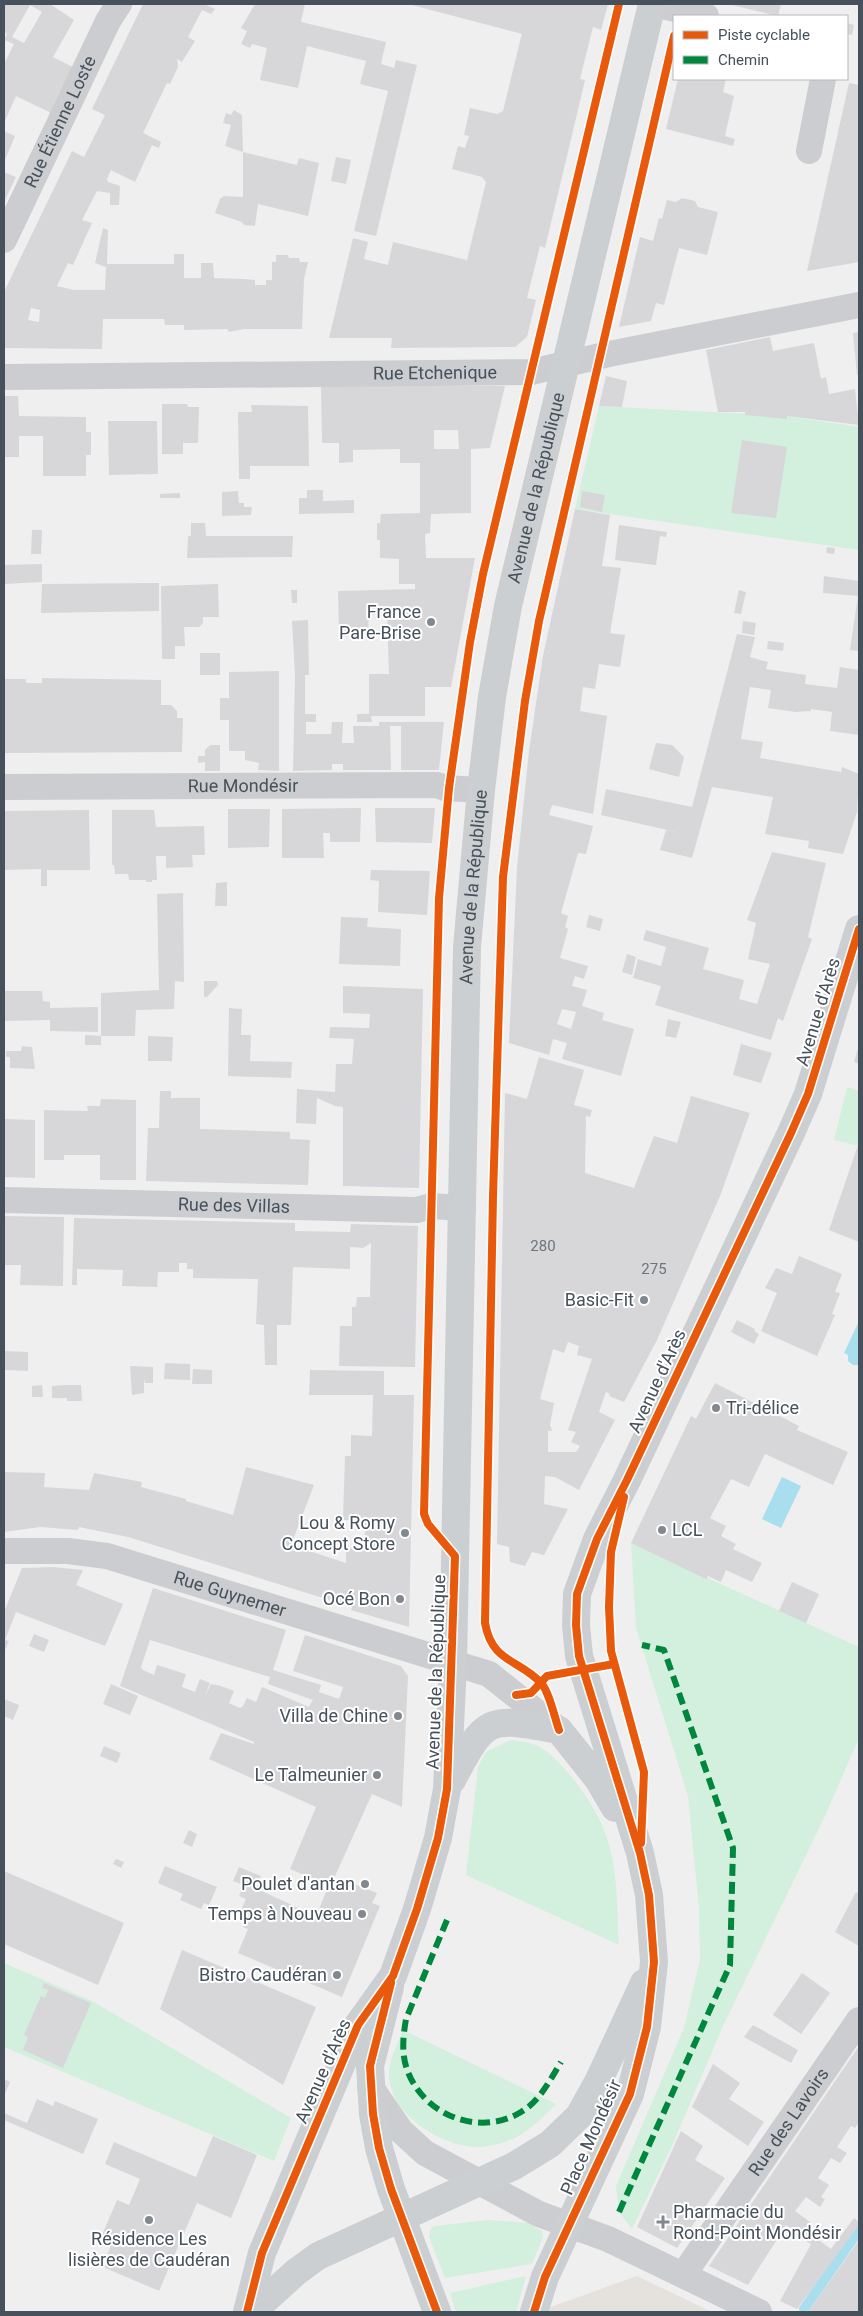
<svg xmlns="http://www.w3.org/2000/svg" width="863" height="2316" font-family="Roboto,sans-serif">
<rect width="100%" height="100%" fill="#f0efef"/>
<polygon fill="#e5e2dd" points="637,2276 712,2312 537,2312"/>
<g fill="#d3efdd">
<polygon points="599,406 787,416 859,427 859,550 575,509"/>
<polygon points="847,1087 859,1091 859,1146 834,1140"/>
<polygon points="631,1543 859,1647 859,1738 825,1816 723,2026 672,2146 632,2229 619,2212 616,2186 684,2028 700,1960 699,1908 688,1796 636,1628"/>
<path d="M510,1740C523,1741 536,1743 546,1751C570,1770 598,1809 607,1838C618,1872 617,1910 619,1945L466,1875L478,1767L486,1752Z"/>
<polygon points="4,1963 92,2001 291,2118 274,2161 4,2047"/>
<path d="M403,2030L556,2104C540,2120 523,2138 501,2143C494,2145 485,2147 478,2147C439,2147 381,2109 390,2065C392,2054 399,2041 403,2030Z"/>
<polygon points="488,2220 528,2223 542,2231 543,2237 532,2264 445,2278 429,2237 430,2230 434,2226"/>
<polygon points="526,2276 516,2312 456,2312 450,2293"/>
</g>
<g fill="#a8deed">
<polygon points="859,1321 859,1365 853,1365 848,1361 848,1355 844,1353"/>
<polygon points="782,1477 801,1486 781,1528 762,1519"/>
</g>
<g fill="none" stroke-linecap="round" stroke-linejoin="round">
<polyline stroke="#a8deed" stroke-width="10" points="804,2309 859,2230"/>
</g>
<g fill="#d7d7d9" fill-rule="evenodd">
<path d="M4,4H50L74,20L53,57L73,67L51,113L16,96L4,123V64L14,44L4,40L7,34L4,32ZM30,5L42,12L24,43L12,37Z"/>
<path d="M143,4H204L215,9L211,14L202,10L188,37L195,41L182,62L177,59L178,67L170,84L167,83L143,133L161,142L159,148L152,145L135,182L111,170L107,179L108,182L120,186L119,205H110V193L97,191L82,220L92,223L73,265L68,263L57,286L74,290H105L106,267L95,263L103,228L108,230L107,264H174V254H184V278H201V263H213L214,278L244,279L255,280V285H266V280H272V262H276V255H288L289,258H299L300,262H308L304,279L302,329H244L229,332L227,329L184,330V325H165L164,319H103L102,349L4,348V292L72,151L84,157L105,115L92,109ZM31,308L40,310L39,322L28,320Z"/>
<polygon points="255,4 305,4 301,22 386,42 381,64 394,68 396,60 417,65 376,236 354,231 388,91 360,84 366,61 307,46 298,88 260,80 267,48 252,44 250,48 241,44 247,31 241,28"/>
<polygon points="408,4 608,4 601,30 593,27 580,79 585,80 572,135 545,248 540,246 527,298 536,300 527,337 515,347 391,348 392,338 329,338 353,238 368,242 364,259 388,265 393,242 467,260 486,182 482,177 452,169 458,146 465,148 469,136 464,135 470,108 497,114 503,111 521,37 522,34"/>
<polygon points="728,4 781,4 778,16"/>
<polygon points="847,23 854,25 852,35 847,34"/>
<polygon points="678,79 726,79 723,92 734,96 725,136 735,139 733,146 666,129"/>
<polygon points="849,83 859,85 859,262 807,271"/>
<polygon points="234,110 242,115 243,152 225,146 231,125 223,123 226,113 231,115"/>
<polygon points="4,131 15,136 4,162"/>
<polygon points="243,152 297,165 299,158 319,163 308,216 258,204 255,226 244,225 242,222 215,213 220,199 224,196 243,197"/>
<polygon points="336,157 351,160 346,184 331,181"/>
<polygon points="4,172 16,177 4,202"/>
<polygon points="682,198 695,201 698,207 718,212 707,255 679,248 664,305 656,303 651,321 619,327 640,237 653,241 659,218 662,219 667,200 676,202"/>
<polygon points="859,332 859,375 857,375 853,333"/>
<polygon points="770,337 773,351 814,343 821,379 826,377 829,394 855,389 859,425 787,416 787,419 745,415 745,412 718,412 706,350"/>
<polygon points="606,376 627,381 622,407 599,406"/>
<path d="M321,386H505L490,448L471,449V513L431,514L430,533L425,534L426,558H475L451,687H425V716H371L372,722H357V714H369V674H389L387,614L368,615L369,635L339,637L338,591L415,589V584H399V559L380,558V540H377V523H380L381,514L420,513V463H400V449L353,450V462L339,463V443H322ZM434,430H458L459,449H434Z"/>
<polygon points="4,396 18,396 19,416 86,417 86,432 91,432 91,455 86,455 86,476 43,476 43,436 19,436 19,457 4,457"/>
<polygon points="162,404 187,404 188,407 199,407 198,443 183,443 183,454 162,454"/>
<polygon points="251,405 308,406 309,466 250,466 250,479 239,479 238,412 252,412"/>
<polygon points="108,421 157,421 158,474 109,475"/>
<polygon points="742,440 787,447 776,518 731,513"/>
<polygon points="307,490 323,490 323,501 354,500 354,513 299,514 299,498 307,498"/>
<polygon points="238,491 239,503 244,503 244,507 252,507 251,515 222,516 222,492"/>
<polygon points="582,491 605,495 602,512 580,507"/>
<polygon points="180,493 180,498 160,498 160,494"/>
<path d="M575,509L610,515L602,566L621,568L610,633L625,635L620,667L599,664L595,689L583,687L580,711L607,716L593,814L552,805L549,815L593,826L586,854L578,853L561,913L568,916L565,927L568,929L560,958L588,966L584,979L575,976L572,986L587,990L582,1006L604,1013L602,1020L634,1029L621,1076L562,1059L567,1043L553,1039L549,1055L509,1043L517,867L529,751L543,656ZM562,1009L576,1012L571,1029L557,1024Z"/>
<polygon points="191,523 205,523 206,536 293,536 292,557 187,558 188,536 191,536"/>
<polygon points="619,525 667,532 666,537 660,536 656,565 615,560"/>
<polygon points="32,530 42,530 41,554 31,554"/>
<polygon points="827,547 835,548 834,554 826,553"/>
<polygon points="42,564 42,582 4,584 4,565"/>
<polygon points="824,576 859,581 859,651 850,650 858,596 823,593"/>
<polygon points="159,583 159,611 41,613 42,584"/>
<polygon points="218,584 219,617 203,617 203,623 199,627 184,627 185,646 175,646 175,659 162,659 161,586"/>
<polygon points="291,590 297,590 297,603 292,603"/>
<polygon points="739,590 746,592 741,614 734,613"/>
<polygon points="308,620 309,675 305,675 305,714 316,714 316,722 306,722 306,734 331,734 332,722 343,722 342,743 354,743 353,726 379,726 379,722 444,722 439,770 401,770 401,726 390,726 391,770 343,770 343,764 332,764 332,770 293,771 295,675 292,621"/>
<polygon points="743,621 756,623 754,635 742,633"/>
<polygon points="737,634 755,637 750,657 768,662 766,669 806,675 805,684 837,688 840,667 859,670 859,735 830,731 832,712 811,709 811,711 796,712 768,708 771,690 750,687 741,739 763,742 760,758 841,772 842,767 859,774 857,812 843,854 808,848 809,841 765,834 773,797 712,787 692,858 660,850 666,830 685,834 601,815 606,789 692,807"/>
<polygon points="768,641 784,643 783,651 767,649"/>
<rect x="200" y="653" width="20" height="22"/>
<polygon points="279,671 279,771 258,770 259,763 245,760 245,751 229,751 229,720 220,720 220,698 229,698 229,672"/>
<polygon points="42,678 161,680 161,705 171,705 177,711 177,718 183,718 182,752 4,753 4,679 26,679 26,683 42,683"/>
<polygon points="656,743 672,745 684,757 679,777 649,769"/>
<polygon points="210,745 220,745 220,771 205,771 205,762 198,763 198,756 205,756 205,750"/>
<polygon points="355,808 361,808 360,842 330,842 330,833 323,833 324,858 282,858 282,809"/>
<polygon points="375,808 435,808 432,843 376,842"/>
<polygon points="228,809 270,809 269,847 228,848"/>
<polygon points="89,810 90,870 47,870 47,886 41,886 41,869 4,870 4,811"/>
<polygon points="112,810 154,810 156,827 204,826 205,855 192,855 193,867 166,868 166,856 156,856 157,880 152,880 152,882 146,882 146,880 129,880 128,874 115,874 114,865 112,865"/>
<polygon points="772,852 826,863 808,937 812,939 783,1021 778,1018 771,1040 655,1005 661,986 633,978 638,959 661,966 666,947 643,940 646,930 709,948 703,969 744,980 739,999 757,1004 770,964 748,959 756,923 747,920"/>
<polygon points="371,870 430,871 427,915 378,912 379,881 370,880"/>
<polygon points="227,882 227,906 215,906 216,883"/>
<polygon points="183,893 184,982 175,981 174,1009 136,1010 135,1036 101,1036 101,993 159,990 157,894"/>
<polygon points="589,915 603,919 600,931 586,927"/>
<polygon points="341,917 368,918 367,927 401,929 400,966 339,964"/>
<polygon points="627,954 636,957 632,975 622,972"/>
<polygon points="204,981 217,981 218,985 207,997 204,997"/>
<polygon points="343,986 423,989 419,1188 343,1186 343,1107 335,1106 317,1098 316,1124 296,1123 297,1089 335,1092 336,1064 352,1064 354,1039 329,1038 330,1027 369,1028 370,1014 343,1013"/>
<polygon points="4,991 42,991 43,1001 50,1002 50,1008 98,1007 98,1032 50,1031 50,1020 4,1021"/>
<polygon points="229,1008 242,1009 241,1035 251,1035 250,1061 292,1062 291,1078 228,1076"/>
<polygon points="668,1019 681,1022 676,1038 665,1036"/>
<polygon points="85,1035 101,1036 101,1045 85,1045"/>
<polygon points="148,1036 173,1037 172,1061 148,1061"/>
<polygon points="741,1044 772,1053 761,1083 733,1075"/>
<polygon points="859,1045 859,1064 854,1062"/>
<polygon points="22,1046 32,1047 35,1069 10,1068 10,1057 6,1057 6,1051 21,1051"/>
<path d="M539,1057L584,1070L574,1105L592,1110L590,1117L586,1116L585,1173L634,1188L654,1136L677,1143L691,1096L750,1113L720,1196L657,1340L624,1402L609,1396L610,1394L606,1392L599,1412L615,1420L579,1490L555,1477L545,1476L544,1504L568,1509L544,1555L532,1552L525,1566L510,1562L509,1547L497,1544L505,1093L527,1099ZM568,1342L579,1346L577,1355L592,1359L568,1430L576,1432L571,1442L580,1446L576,1452H548V1431H552L550,1425L554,1403L540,1399L553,1349L564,1353Z"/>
<polygon points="160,1091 171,1091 171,1098 200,1098 200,1129 290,1132 290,1139 310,1140 308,1185 146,1181 148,1128 159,1128"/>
<polygon points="101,1099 136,1100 136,1180 100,1180 100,1155 64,1155 64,1160 44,1160 44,1110 88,1111 87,1106 100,1106"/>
<polygon points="4,1119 35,1120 35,1178 4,1177"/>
<polygon points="859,1142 859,1242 829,1230"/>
<polygon points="4,1216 64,1217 63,1286 20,1285 21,1265 4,1265"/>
<polygon points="74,1218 295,1223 295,1231 350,1232 351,1224 418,1226 415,1367 339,1366 340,1326 352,1326 352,1307 356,1307 357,1297 370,1297 371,1243 363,1248 350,1247 350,1269 293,1267 291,1325 277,1325 277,1365 265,1365 264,1325 256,1324 258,1279 193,1278 193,1269 187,1269 187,1263 179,1263 179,1272 158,1272 157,1287 122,1286 123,1270 77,1269 77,1285 72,1285"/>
<polygon points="799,1256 842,1274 835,1292 840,1293 832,1314 835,1315 817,1356 761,1331 777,1293 765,1288 776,1268 792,1274"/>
<polygon points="737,1320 755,1329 754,1331 759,1334 754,1344 731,1332"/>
<polygon points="4,1351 28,1352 28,1371 4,1370"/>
<polygon points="165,1363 190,1364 190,1380 164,1379"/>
<polygon points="130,1366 153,1367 153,1383 145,1383 144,1379 144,1393 132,1395"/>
<polygon points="193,1369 212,1370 212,1384 192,1384"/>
<polygon points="310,1370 384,1371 384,1395 414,1395 409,1627 351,1610 352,1607 128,1537 79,1527 78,1530 40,1527 4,1532 4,1472 45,1473 44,1487 89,1490 94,1473 142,1482 141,1487 186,1499 186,1501 233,1515 246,1467 314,1485 291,1545 346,1563 346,1548 365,1549 365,1520 343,1520 345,1456 351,1456 351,1435 372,1436 373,1395 309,1395"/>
<polygon points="715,1383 799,1426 797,1430 848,1452 833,1485 765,1454 749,1487 731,1479 710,1518 726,1526 721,1536 736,1544 733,1549 762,1563 752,1582 726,1570 721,1582 708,1576 706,1579 631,1543 691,1416 696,1419"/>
<polygon points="42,1385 43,1397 32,1397 32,1386"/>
<polygon points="67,1385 81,1385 82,1401 67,1401 67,1398 52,1398 52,1386"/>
<polygon points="53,1567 83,1570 76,1585 123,1604 105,1646 16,1612 5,1640 9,1641 4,1652 4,1612 22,1568"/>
<polygon points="792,1582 819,1594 806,1623 779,1611"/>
<path d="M153,1588L286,1630L273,1670L321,1685L319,1692L339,1699L343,1687L293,1671L305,1635L401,1666L408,1676L402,1807L372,1794L331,1885L345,1891L349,1882L377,1893L372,1903L380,1906L342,1997L238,1953L248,1929L243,1927L246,1921L238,1917L246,1899L239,1896L243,1885L233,1881L239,1867L261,1876L255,1888L316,1916L329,1885L290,1869L316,1807L209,1759L221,1733L254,1744V1742L120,1686ZM150,1640L270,1677L268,1684L313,1700L311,1703L309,1707L262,1687L256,1702L247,1698L243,1706L240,1708L229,1703L234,1691L221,1686L211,1684L205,1696L210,1683L200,1679L195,1692L182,1687L186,1674L157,1665L154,1675L143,1670L141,1667Z"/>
<polygon points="34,1634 49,1640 44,1652 29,1646"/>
<polygon points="111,1684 138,1696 130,1715 103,1704"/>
<polygon points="4,1699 19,1705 13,1720 4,1716"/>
<polygon points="104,1746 121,1753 117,1763 100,1756"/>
<polygon points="189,1830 197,1834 192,1847 183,1843"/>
<polygon points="116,1859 124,1862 121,1868 113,1864"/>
<polygon points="165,1866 217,1887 209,1905 204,1903 201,1909 180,1900 183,1894 158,1883"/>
<polygon points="4,1871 124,1923 98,1985 4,1944"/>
<polygon points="856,1892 859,1894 859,1946 835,1932"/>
<polygon points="182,1950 316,2007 283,2085 160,2009"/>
<polygon points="802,1973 830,1993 801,2034 773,2015"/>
<polygon points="44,1983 91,2003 63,2068 23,2050 28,2037 24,2035 41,1996 45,1998 48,1990 42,1988"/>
<polygon points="753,2025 798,2050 791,2063 744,2037"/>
<polygon points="859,2046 859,2122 855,2128 851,2126 837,2147 847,2153 840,2163 831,2158 818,2178 829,2185 821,2197 825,2199 820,2207 806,2197 795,2211 810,2222 805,2230 831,2249 854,2218 859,2222 859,2225 797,2309 780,2301 811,2244 794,2234 795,2231 786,2225 748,2285 709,2266"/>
<polygon points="713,2064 740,2083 729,2099 764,2122 748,2146 692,2107"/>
<polygon points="4,2079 10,2082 4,2096"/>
<polygon points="37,2099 53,2106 55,2101 98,2119 83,2154 4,2120 4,2113 27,2123"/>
<polygon points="681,2131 703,2146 695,2160 725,2178 677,2248 637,2227"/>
<polygon points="213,2136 257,2155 231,2218 197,2203 159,2291 103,2267 113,2240 102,2235 117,2200 129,2205 140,2179 105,2164 114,2142 196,2177"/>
<polygon points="859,2240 859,2312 808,2312"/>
</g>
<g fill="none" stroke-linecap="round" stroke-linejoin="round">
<g stroke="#cbcdd0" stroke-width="26">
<polyline points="653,4 706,16"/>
<polyline points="809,151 823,79"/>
<path id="s1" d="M4,240L108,21L119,4"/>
<path id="s2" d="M4,377L531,372L609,354L859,305"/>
<path id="s3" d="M4,787L437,785L445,788L481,790"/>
<path id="s4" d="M4,1200L417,1210L431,1206L463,1208"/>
<path id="s5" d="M4,1551H68L107,1556L489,1674L559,1730"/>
<polyline points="370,2086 401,2131 425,2153 539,2214 608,2239 759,2312"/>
<path id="s6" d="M685,2275L690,2265L859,2020"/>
</g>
<g stroke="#cccfd1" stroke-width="28">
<path d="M452,1780C486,1715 488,1717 559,1730L598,1779L615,1808"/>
<polyline points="390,1987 370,2066 373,2114 379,2148 391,2189 437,2312"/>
<path id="s7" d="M247,2312L262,2253L358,2025L393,1976L417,1909L438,1838L447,1789L453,1664L467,947L481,790L492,697L508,606L652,4"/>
<polyline points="252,2312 296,2272 318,2256 514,2166 550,2144 579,2116 599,2080 644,1983"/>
<polyline points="534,2312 545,2277 630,2094 647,2027 654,1962 649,1895 640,1853 579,1656 576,1625 577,1594 597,1539 627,1480 791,1133 808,1094 859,929"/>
</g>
<g stroke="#00873e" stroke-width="6" stroke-dasharray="12 6" stroke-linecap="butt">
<path d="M447,1920L406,2019C403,2037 401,2055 408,2072C425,2116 480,2137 521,2112C540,2101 550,2080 561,2062"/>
<polyline points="619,2212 730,1965 733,1848 664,1650 642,1645"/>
</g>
<defs>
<g id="cycleway">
<polyline points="624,1497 611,1552 609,1607 611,1651 644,1772 641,1843"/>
<polyline points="516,1695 531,1693 547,1676 614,1664"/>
<path d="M559,1730C555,1719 549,1691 541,1683C519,1659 492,1663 485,1623L493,1196L503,877L525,701L539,621L674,36"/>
<polyline points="391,1983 370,2066 373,2114 379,2148 391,2189 437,2312"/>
<polyline points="247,2312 262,2253 358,2025 393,1976 417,1909 438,1838 447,1789 455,1556 428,1524 424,1514 439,898 449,788 470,642 483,574 619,4"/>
<polyline points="534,2312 545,2277 630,2094 647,2027 654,1962 649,1895 640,1853 579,1656 576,1625 577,1594 597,1539 627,1480 791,1133 808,1094 859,929"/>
</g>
</defs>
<use href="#cycleway" stroke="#fff" stroke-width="11"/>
<use href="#cycleway" stroke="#e8590c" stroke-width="8"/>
</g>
<g fill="#82888f" stroke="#fff" stroke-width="2">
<circle cx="431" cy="622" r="5"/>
<circle cx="644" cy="1300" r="5"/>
<circle cx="716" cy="1408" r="5"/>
<circle cx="662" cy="1530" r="5"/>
<circle cx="405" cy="1533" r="5"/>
<circle cx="400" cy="1599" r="5"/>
<circle cx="398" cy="1716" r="5"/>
<circle cx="377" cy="1775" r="5"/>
<circle cx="365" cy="1884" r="5"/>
<circle cx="362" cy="1914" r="5"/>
<circle cx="337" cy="1975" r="5"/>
<circle cx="149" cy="2220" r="5"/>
<path d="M660.5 2214.5h5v5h5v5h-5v5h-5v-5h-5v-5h5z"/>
</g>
<g text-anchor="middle" stroke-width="4" stroke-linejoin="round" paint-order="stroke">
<g font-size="15" fill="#6c747c">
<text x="543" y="1251">280</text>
<text x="654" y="1274">275</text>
</g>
<g font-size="18" fill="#46515b" stroke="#fff">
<text dy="6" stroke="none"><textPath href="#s1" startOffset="131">Rue Étienne Loste</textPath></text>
<text dy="6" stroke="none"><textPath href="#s2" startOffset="431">Rue Etchenique</textPath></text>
<text dy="6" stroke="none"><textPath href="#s7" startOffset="1871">Avenue de la République</textPath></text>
<text dy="6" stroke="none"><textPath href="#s3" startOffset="239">Rue Mondésir</textPath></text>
<text dy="6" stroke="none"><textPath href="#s7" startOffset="1466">Avenue de la République</textPath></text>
<text transform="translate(818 1012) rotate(-73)" y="6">Avenue d'Arès</text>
<text dy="6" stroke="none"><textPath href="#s4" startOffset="230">Rue des Villas</textPath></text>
<text transform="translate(657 1381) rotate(-65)" y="6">Avenue d'Arès</text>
<text dy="6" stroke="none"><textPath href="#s5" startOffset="232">Rue Guynemer</textPath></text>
<text transform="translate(436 1672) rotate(-88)" y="6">Avenue de la République</text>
<text transform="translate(323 2071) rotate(-66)" y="6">Avenue d'Arès</text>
<text dy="6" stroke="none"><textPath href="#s6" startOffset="185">Rue des Lavoirs</textPath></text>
<text transform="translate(591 2137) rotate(-66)" y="6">Place Mondésir</text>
</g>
<g font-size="18" fill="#46515b" stroke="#fff" text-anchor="end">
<text x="421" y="618">France<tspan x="421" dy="21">Pare-Brise</tspan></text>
<text x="634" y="1306">Basic-Fit</text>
<text x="726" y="1414" text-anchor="start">Tri-délice</text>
<text x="395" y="1529">Lou &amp; Romy<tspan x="395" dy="21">Concept Store</tspan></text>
<text x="672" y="1536" text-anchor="start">LCL</text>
<text x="390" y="1605">Océ Bon</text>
<text x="388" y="1722">Villa de Chine</text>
<text x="367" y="1781">Le Talmeunier</text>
<text x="355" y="1890">Poulet d'antan</text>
<text x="352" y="1920">Temps à Nouveau</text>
<text x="327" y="1981">Bistro Caudéran</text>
<text x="673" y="2218" text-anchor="start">Pharmacie du<tspan x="673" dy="21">Rond-Point Mondésir</tspan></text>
<text x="149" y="2245" text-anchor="middle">Résidence Les<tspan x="149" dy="21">lisières de Caudéran</tspan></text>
</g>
</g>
<rect width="863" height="2316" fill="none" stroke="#46515b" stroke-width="10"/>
<rect x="673" y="15" width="175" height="65" fill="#ffffff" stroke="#b5b9bd"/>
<rect x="683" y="31" width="25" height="8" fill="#e8590c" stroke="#b5b9bd"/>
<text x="718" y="40" font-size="15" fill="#46515b">Piste cyclable</text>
<rect x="683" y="56" width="25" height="8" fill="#00873e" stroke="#b5b9bd"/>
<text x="718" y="65" font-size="15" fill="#46515b">Chemin</text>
</svg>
